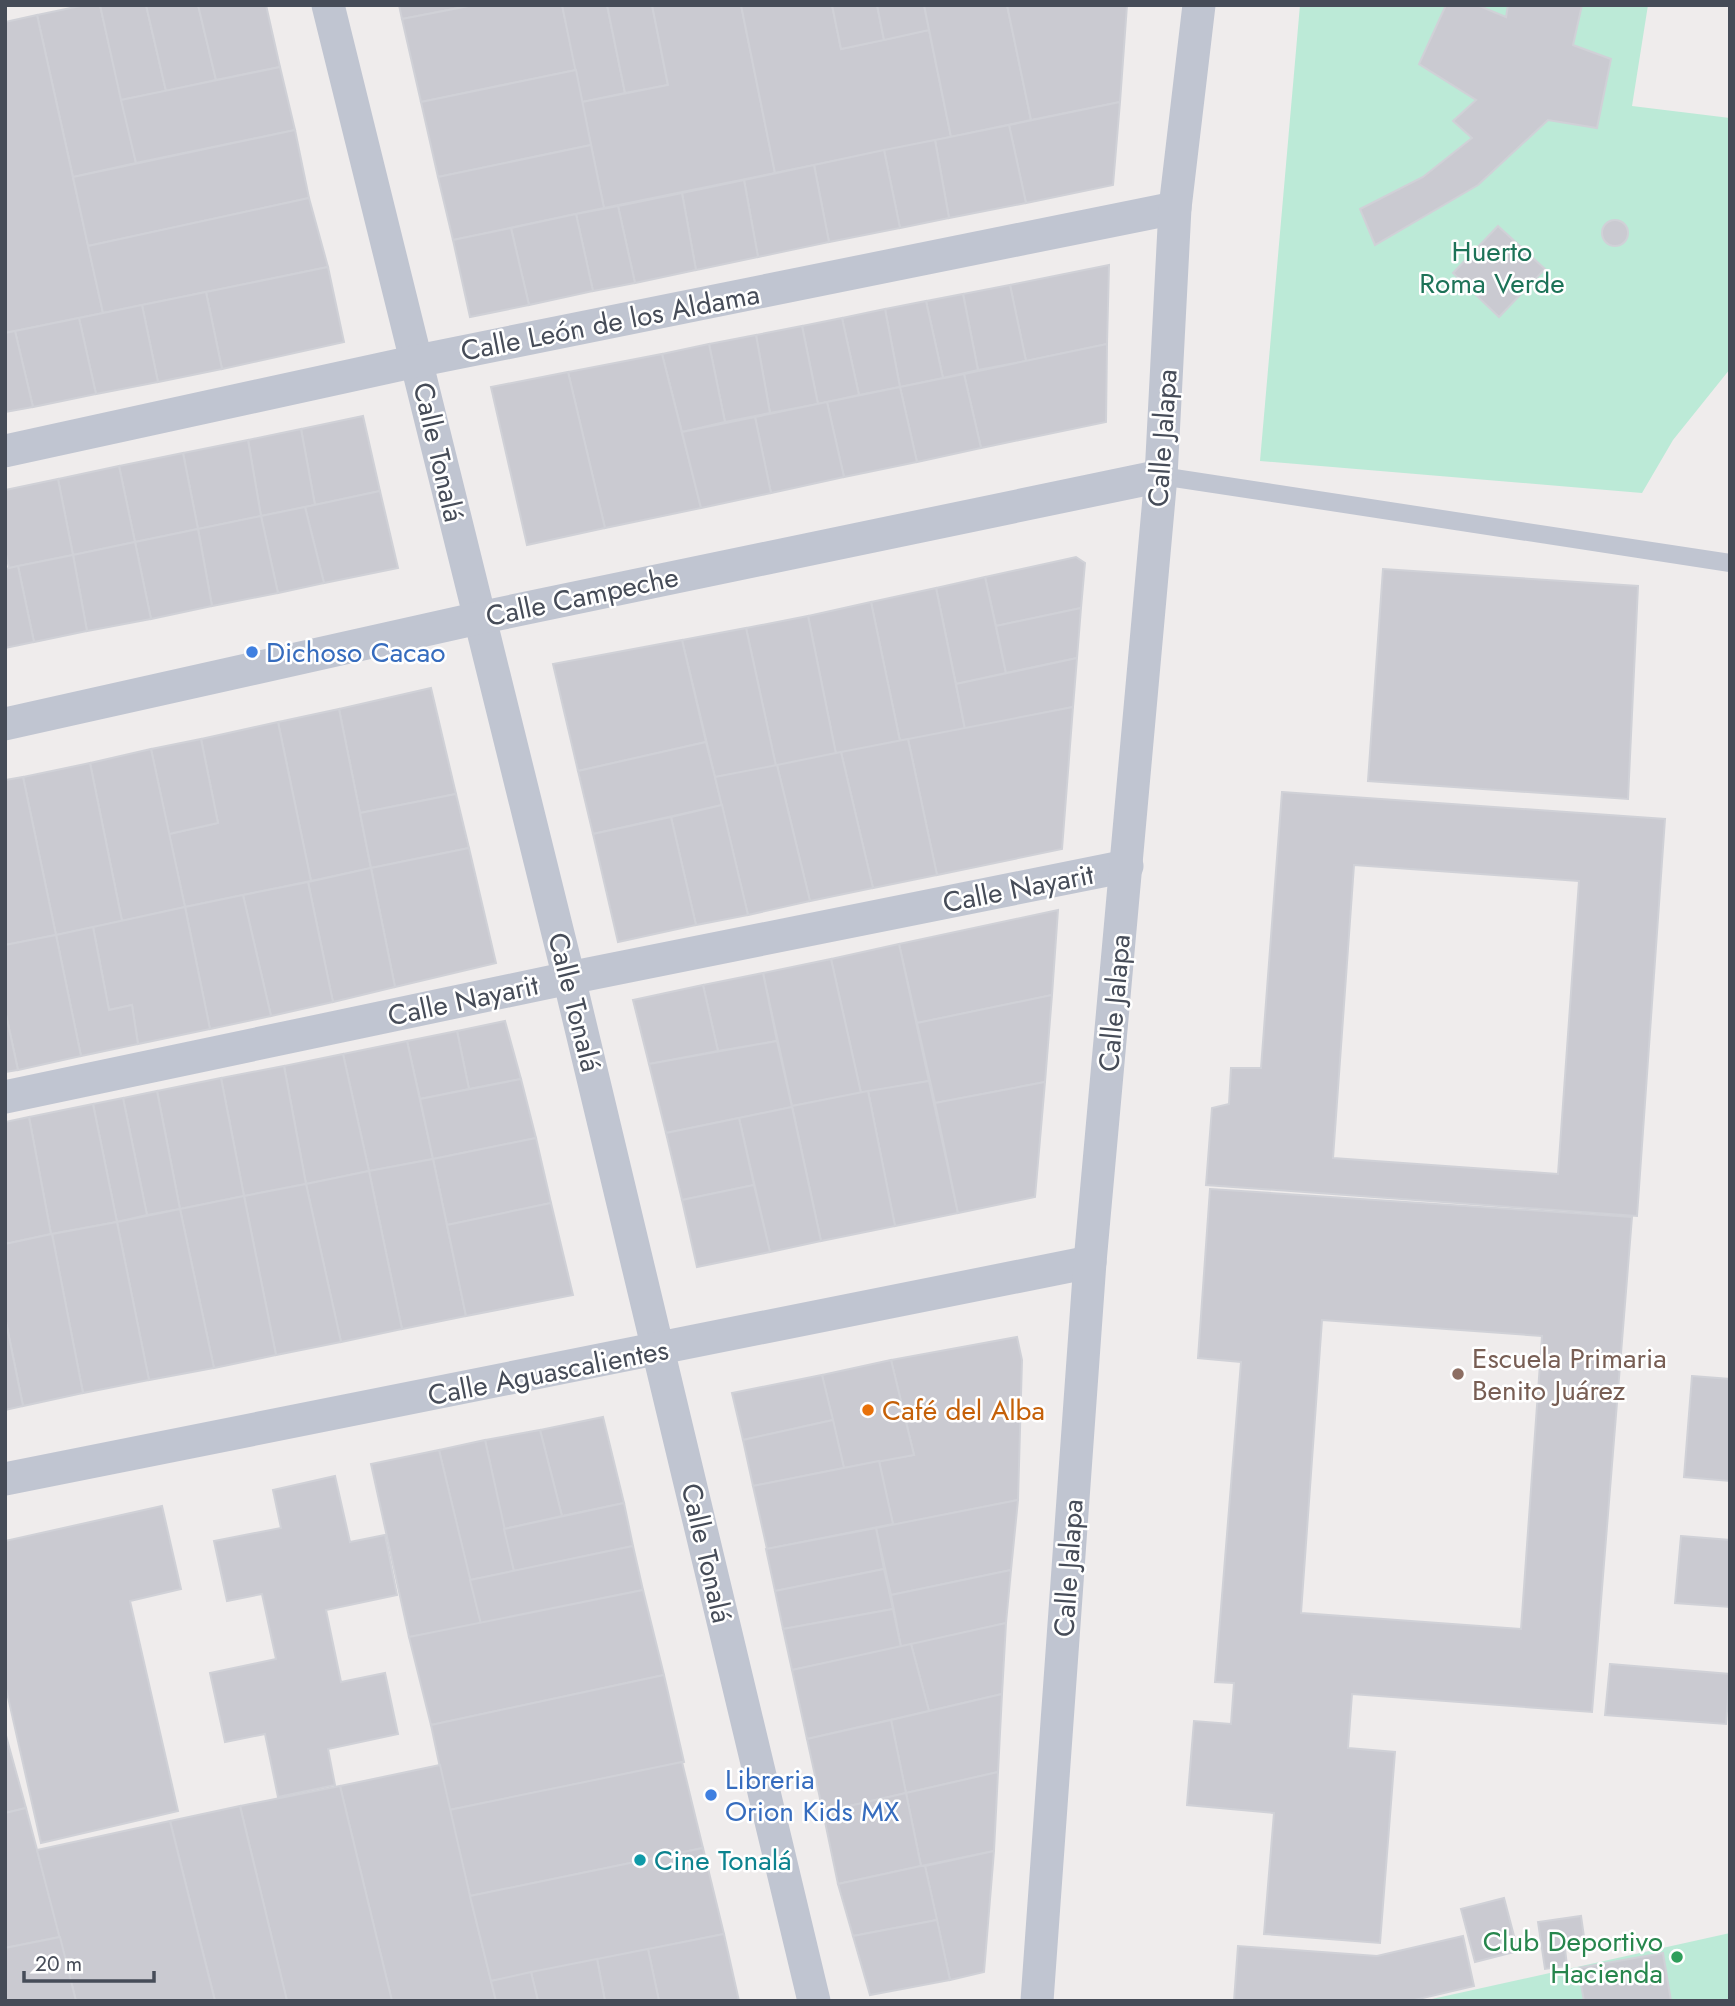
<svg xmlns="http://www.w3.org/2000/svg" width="1735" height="2006" font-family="Jost,sans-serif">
<rect width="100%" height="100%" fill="#efecec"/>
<g fill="#bcead7">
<polygon points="1300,5 1648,5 1632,106 1730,118 1730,369 1673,440 1642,493 1260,461"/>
<polygon points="1730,1933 1730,2001 1423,2001"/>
</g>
<g fill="#cacad1" stroke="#d0d1d7" stroke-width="2" fill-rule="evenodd">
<polygon points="85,5 100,5 136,163 73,177 37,15"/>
<polygon points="100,5 146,5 166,91 121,100"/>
<polygon points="146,5 198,5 216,80 166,91"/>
<polygon points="198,5 266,5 280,67 216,80"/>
<polygon points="399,5 474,5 402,19"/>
<polygon points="474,5 562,5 576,70 421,102 402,19"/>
<polygon points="562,5 607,5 625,93 582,102"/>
<polygon points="607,5 652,5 668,85 625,93"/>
<polygon points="652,5 741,5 775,173 604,208 582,102 668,85"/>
<polygon points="741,5 832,5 841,49 929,30 951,137 775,173"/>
<polygon points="832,5 877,5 884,40 841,49"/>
<polygon points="877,5 924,5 929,30 884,40"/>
<polygon points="924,5 1007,5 1031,120 951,137"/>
<polygon points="1007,5 1127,5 1120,102 1031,120"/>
<polygon points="1446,5 1477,5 1506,17 1508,5 1582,5 1573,45 1611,59 1597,128 1548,120 1478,185 1375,245 1360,209 1423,177 1472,138 1453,121 1476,100 1419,64"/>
<polygon points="37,15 103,313 5,333 5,22"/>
<polygon points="280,67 295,130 136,163 121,100"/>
<polygon points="576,70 591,145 438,177 421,102"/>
<polygon points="1120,102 1113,185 1026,203 1009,125"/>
<polygon points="1009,125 1026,203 949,218 935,140"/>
<polygon points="295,130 309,198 88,246 73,177"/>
<polygon points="935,140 949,218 900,228 884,150"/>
<polygon points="591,145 604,208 453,240 438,177"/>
<polygon points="884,150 900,228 829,242 814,165"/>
<polygon points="814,165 829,242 758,257 744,180"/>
<polygon points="744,180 758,257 696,270 682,193"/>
<polygon points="682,193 696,270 635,283 618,206"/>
<polygon points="309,198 328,267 103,313 88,246"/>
<polygon points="618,206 635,283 593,291 576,214"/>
<polygon points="576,214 593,291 529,305 511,228"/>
<circle cx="1615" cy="233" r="13"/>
<polygon points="1498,226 1545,269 1499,317 1453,273"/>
<polygon points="511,228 529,305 470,317 453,240"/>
<polygon points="1109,265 1107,344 1026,361 1010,285"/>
<polygon points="328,267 344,342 222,369 206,292"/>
<polygon points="1010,285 1026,361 978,370 963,294"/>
<polygon points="206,292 222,369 158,382 142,305"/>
<polygon points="963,294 978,370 943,378 926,301"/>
<polygon points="926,301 943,378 900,387 885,309"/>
<polygon points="142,305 158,382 96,394 79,318"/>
<polygon points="885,309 900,387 859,395 842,318"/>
<polygon points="79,318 96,394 33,407 15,331"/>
<polygon points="842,318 859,395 818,404 802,326"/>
<polygon points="802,326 818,404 770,413 756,335"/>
<polygon points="15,331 33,407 5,412 5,333"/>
<polygon points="756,335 770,413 725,422 709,344"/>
<polygon points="709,344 725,422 682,432 662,354"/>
<polygon points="1107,344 1106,422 981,448 964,374"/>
<polygon points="662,354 701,508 605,528 568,372"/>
<polygon points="568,372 605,528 527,545 491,387"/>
<polygon points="964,374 981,448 917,462 900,387"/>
<polygon points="900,387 917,462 844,477 827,402"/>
<polygon points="827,402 844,477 771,493 755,417"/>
<polygon points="363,416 380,491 315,505 301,429"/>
<polygon points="755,417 771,493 701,508 682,432"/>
<polygon points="301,429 315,505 261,516 248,440"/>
<polygon points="248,440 261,516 198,529 183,453"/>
<polygon points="183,453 198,529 135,542 119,466"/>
<polygon points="119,466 135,542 73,555 58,479"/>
<polygon points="58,479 73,555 9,568 5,550 5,490"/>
<polygon points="380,491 398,568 324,583 305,507"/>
<polygon points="305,507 324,583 278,593 261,516"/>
<polygon points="261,516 278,593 212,606 198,529"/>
<polygon points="198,529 212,606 151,619 135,542"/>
<polygon points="135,542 151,619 87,631 73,555"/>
<polygon points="73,555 87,631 34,642 18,566"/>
<polygon points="1076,557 1085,563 1081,608 996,626 985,577"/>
<polygon points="18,566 34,642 5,648 5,569"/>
<polygon points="1383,569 1638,586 1628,799 1368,781"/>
<polygon points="985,577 1006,673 956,684 936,588"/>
<polygon points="936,588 965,729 900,741 871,602"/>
<polygon points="871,602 900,741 836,754 808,616"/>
<polygon points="1081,608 1077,658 1006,673 996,626"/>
<polygon points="808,616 836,754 776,766 746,628"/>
<polygon points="746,628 776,766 715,777 682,640"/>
<polygon points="682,640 706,742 578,771 553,664"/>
<polygon points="1077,658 1073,707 965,729 956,684"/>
<polygon points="431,688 456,794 360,813 339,709"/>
<polygon points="1073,707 1062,849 937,875 908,739"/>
<polygon points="339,709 371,868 311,881 278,722"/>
<polygon points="278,722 311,881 185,907 169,834 218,823 201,739"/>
<polygon points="201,739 218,823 169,834 151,749"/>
<polygon points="908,739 937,875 873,888 841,752"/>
<polygon points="706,742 722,805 593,834 578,771"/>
<polygon points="151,749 185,907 122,921 90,763"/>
<polygon points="841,752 873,888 810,901 777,765"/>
<polygon points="90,763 122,921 56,935 23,777"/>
<polygon points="777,765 810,901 748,915 715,777"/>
<polygon points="23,777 56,935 5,945 5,780"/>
<path d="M1282,792L1665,819L1637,1216L1206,1185L1212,1108L1229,1104L1231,1068H1261ZM1354,865L1579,881L1558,1174L1333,1158Z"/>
<polygon points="456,794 469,848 371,868 360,813"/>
<polygon points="722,805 748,915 696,925 671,817"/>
<polygon points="671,817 696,925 618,942 593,834"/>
<polygon points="469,848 496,963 395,987 371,868"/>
<polygon points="371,868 395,987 333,1002 308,882"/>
<polygon points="308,882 333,1002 271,1016 243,895"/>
<polygon points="243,895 271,1016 210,1029 185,907"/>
<polygon points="185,907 210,1029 138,1044 132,1005 109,1010 93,927"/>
<polygon points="1058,910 1052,995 917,1023 899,944"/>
<polygon points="93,927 109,1010 132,1005 138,1044 81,1056 56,935"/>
<polygon points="56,935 81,1056 18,1070 5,1010 5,945"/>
<polygon points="899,944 929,1081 861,1093 831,959"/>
<polygon points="831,959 861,1093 792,1106 763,973"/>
<polygon points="763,973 777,1041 718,1051 703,985"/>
<polygon points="703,985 718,1051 649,1064 633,1000"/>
<polygon points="1052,995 1045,1082 935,1103 917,1023"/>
<polygon points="5,1010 18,1070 5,1072"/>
<polygon points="505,1021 521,1079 469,1089 457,1031"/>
<polygon points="457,1031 469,1089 420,1099 407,1041"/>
<polygon points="407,1041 433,1159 369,1171 343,1054"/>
<polygon points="777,1041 792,1107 666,1133 649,1064"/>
<polygon points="343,1054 369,1171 306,1184 284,1066"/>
<polygon points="284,1066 306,1184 244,1196 221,1078"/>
<polygon points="221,1078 244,1196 180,1209 157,1091"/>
<polygon points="521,1079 536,1138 433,1159 420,1099"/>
<polygon points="929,1081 958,1213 895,1226 868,1091"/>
<polygon points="1045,1082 1035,1197 958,1213 935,1103"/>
<polygon points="157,1091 180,1209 147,1215 123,1098"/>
<polygon points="868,1091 895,1226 821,1241 792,1106"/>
<polygon points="123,1098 147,1215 117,1222 93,1104"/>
<polygon points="93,1104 117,1222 51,1234 29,1117"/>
<polygon points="792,1107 821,1241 770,1252 739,1118"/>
<polygon points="29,1117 51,1234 5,1244 5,1122"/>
<polygon points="739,1118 754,1185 682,1200 666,1133"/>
<polygon points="536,1138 551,1203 447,1225 433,1159"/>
<polygon points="433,1159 466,1316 402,1329 369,1171"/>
<polygon points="369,1171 402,1329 341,1342 306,1184"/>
<polygon points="306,1184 341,1342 276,1355 244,1196"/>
<polygon points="754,1185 770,1252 697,1267 682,1200"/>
<path d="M1210,1189L1632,1217L1592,1712L1352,1694L1348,1748L1395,1752L1380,1943L1264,1934L1274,1813L1187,1805L1194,1721L1231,1724L1234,1683L1215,1682L1241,1362L1198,1358ZM1322,1320L1542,1336L1521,1629L1301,1613Z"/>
<polygon points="244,1196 276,1355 214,1368 180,1209"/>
<polygon points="551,1203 573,1295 466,1316 447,1225"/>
<polygon points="180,1209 214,1368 149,1380 117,1222"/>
<polygon points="117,1222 149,1380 83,1393 52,1234"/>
<polygon points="52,1234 83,1393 23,1406 5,1317 5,1244"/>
<polygon points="5,1317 23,1406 5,1410"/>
<polygon points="1017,1337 1022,1360 1018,1500 893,1525 879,1461 914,1455 891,1360"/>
<polygon points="891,1360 914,1455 844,1468 822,1375"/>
<polygon points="822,1375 833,1420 743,1440 732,1393"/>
<polygon points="1692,1376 1730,1379 1730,1481 1684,1477"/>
<polygon points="603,1417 624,1503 562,1516 540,1430"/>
<polygon points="833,1420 844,1468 753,1486 743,1440"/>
<polygon points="540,1430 562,1516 504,1529 485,1440"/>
<polygon points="485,1440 514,1571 470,1580 439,1450"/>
<polygon points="439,1450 481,1624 409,1637 371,1464"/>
<polygon points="879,1461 893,1524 767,1549 753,1486"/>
<polygon points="335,1476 350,1542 385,1535 397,1595 326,1610 341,1682 385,1673 398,1734 328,1749 335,1785 278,1797 265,1734 225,1742 210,1673 276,1659 262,1594 227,1601 214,1541 281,1528 273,1490"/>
<polygon points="1018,1500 1011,1570 891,1595 876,1528"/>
<polygon points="624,1503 633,1546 514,1571 504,1529"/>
<polygon points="162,1506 181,1589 130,1601 178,1811 41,1843 5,1684 5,1541"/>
<polygon points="876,1528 884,1569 775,1591 766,1549"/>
<polygon points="1681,1536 1730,1540 1730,1607 1675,1603"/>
<polygon points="633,1546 643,1590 481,1624 470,1580"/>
<polygon points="884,1569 893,1609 783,1629 775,1591"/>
<polygon points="1011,1570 1006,1623 901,1647 891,1595"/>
<polygon points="643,1590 664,1675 431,1725 409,1637"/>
<polygon points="893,1609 901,1647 792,1670 783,1629"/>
<polygon points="1006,1623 1002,1694 929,1711 911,1644"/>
<polygon points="911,1644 929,1711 807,1739 792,1670"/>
<polygon points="1610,1664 1730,1674 1726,1724 1605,1715"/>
<polygon points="664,1675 684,1762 449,1810 431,1725"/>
<polygon points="1002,1694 998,1772 906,1793 891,1720"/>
<polygon points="891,1720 906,1793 823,1812 807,1739"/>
<polygon points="5,1732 26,1808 5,1813"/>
<polygon points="682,1762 703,1848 470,1896 449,1810"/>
<polygon points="440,1765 470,1896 496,2001 392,2001 340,1786"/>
<polygon points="998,1772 994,1851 921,1866 906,1793"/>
<polygon points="340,1786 392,2001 287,2001 240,1806"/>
<polygon points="906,1793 921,1866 838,1884 823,1812"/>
<polygon points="240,1806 287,2001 215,2001 170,1821"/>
<polygon points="26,1808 60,1937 5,1948 5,1813"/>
<polygon points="170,1821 215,2001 76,2001 37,1850"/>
<polygon points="703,1848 724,1934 491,1981 470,1896"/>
<polygon points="994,1851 984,1972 950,1980 925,1866"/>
<polygon points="921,1866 925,1866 937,1920 853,1936 838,1884"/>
<polygon points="1504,1898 1518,1951 1475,1962 1461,1909"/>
<polygon points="1581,1916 1584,1937 1564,1940 1567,1966 1545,1969 1538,1922"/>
<polygon points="937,1920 950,1980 870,1995 853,1936"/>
<polygon points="724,1934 739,2001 659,2001 648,1949"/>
<polygon points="1463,1936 1474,1986 1410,2001 1234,2001 1238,1946 1377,1956"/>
<polygon points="60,1937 76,2001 5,2001 5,1948"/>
<polygon points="648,1949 659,2001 605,2001 597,1959"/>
<polygon points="1663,1953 1671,2001 1584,2001 1578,1968"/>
<polygon points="597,1959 605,2001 538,2001 531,1972"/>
<polygon points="531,1972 538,2001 496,2001 491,1981"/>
</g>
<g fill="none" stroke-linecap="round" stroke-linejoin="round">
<polyline stroke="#c0c5d1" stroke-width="18" points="1161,476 1730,563"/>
<g stroke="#c0c5d1" stroke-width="33">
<polyline points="328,5 569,978 814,2001"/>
<polyline points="5,451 417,361 1175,208"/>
<polyline points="5,724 479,618 1161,476"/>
<polyline points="5,1097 569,978 1127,866"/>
<polyline points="5,1479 1090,1262"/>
<polyline points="1037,2001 1090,1262 1161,476 1175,208 1199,5"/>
</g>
</g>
<g fill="#3f7fe0" stroke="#fff" stroke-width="2.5">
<circle cx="252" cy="652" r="7"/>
<circle cx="711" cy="1795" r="7"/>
</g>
<circle fill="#8d6e63" stroke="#fff" stroke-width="2.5" cx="1458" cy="1374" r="7"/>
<circle fill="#e8710a" stroke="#fff" stroke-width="2.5" cx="868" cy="1410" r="7"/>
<circle fill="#0f9aa8" stroke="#fff" stroke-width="2.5" cx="640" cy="1860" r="7"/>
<circle fill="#2e9e5b" stroke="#fff" stroke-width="2.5" cx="1677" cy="1957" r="7"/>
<g text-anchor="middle" stroke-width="5" stroke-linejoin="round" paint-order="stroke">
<g font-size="28" fill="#1d7358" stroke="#fff">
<text x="1492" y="261">Huerto<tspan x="1492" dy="32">Roma Verde</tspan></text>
</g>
<g font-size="28" fill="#464c58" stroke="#fff">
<text transform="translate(610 322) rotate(-11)" y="10">Calle León de los Aldama</text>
<text transform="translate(1162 438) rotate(-86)" y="10">Calle Jalapa</text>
<text transform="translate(439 452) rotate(77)" y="10">Calle Tonalá</text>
<text transform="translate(582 596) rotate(-12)" y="10">Calle Campeche</text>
<text transform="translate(1018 888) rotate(-11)" y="10">Calle Nayarit</text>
<text transform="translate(463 1000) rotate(-12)" y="10">Calle Nayarit</text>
<text transform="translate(575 1002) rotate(76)" y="10">Calle Tonalá</text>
<text transform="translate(1114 1003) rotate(-85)" y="10">Calle Jalapa</text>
<text transform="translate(548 1372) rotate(-11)" y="10">Calle Aguascalientes</text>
<text transform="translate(707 1553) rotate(77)" y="10">Calle Tonalá</text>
<text transform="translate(1068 1568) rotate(-86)" y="10">Calle Jalapa</text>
</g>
<g font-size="28" fill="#366cbe" stroke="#fff" text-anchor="start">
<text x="266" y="662">Dichoso Cacao</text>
<text x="725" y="1789">Libreria<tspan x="725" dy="32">Orion Kids MX</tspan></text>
</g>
<g font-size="28" fill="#785e54" stroke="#fff" text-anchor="start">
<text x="1472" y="1368">Escuela Primaria<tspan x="1472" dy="32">Benito Juárez</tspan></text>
</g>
<g font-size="28" fill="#c56008" stroke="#fff" text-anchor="start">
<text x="882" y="1420">Café del Alba</text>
</g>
<g font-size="28" fill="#0d838f" stroke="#fff" text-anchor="start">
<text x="654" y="1870">Cine Tonalá</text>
</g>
<g font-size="28" fill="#27864d" stroke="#fff" text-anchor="end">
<text x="1663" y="1951">Club Deportivo<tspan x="1663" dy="32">Hacienda</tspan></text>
</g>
</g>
<rect width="1735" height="2006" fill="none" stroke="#464c58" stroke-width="14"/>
<path d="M24 1971v10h130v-10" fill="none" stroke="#464c58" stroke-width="3.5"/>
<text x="35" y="1971" font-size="21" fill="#464c58" stroke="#ffffff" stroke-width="5" paint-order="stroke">20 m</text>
</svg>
